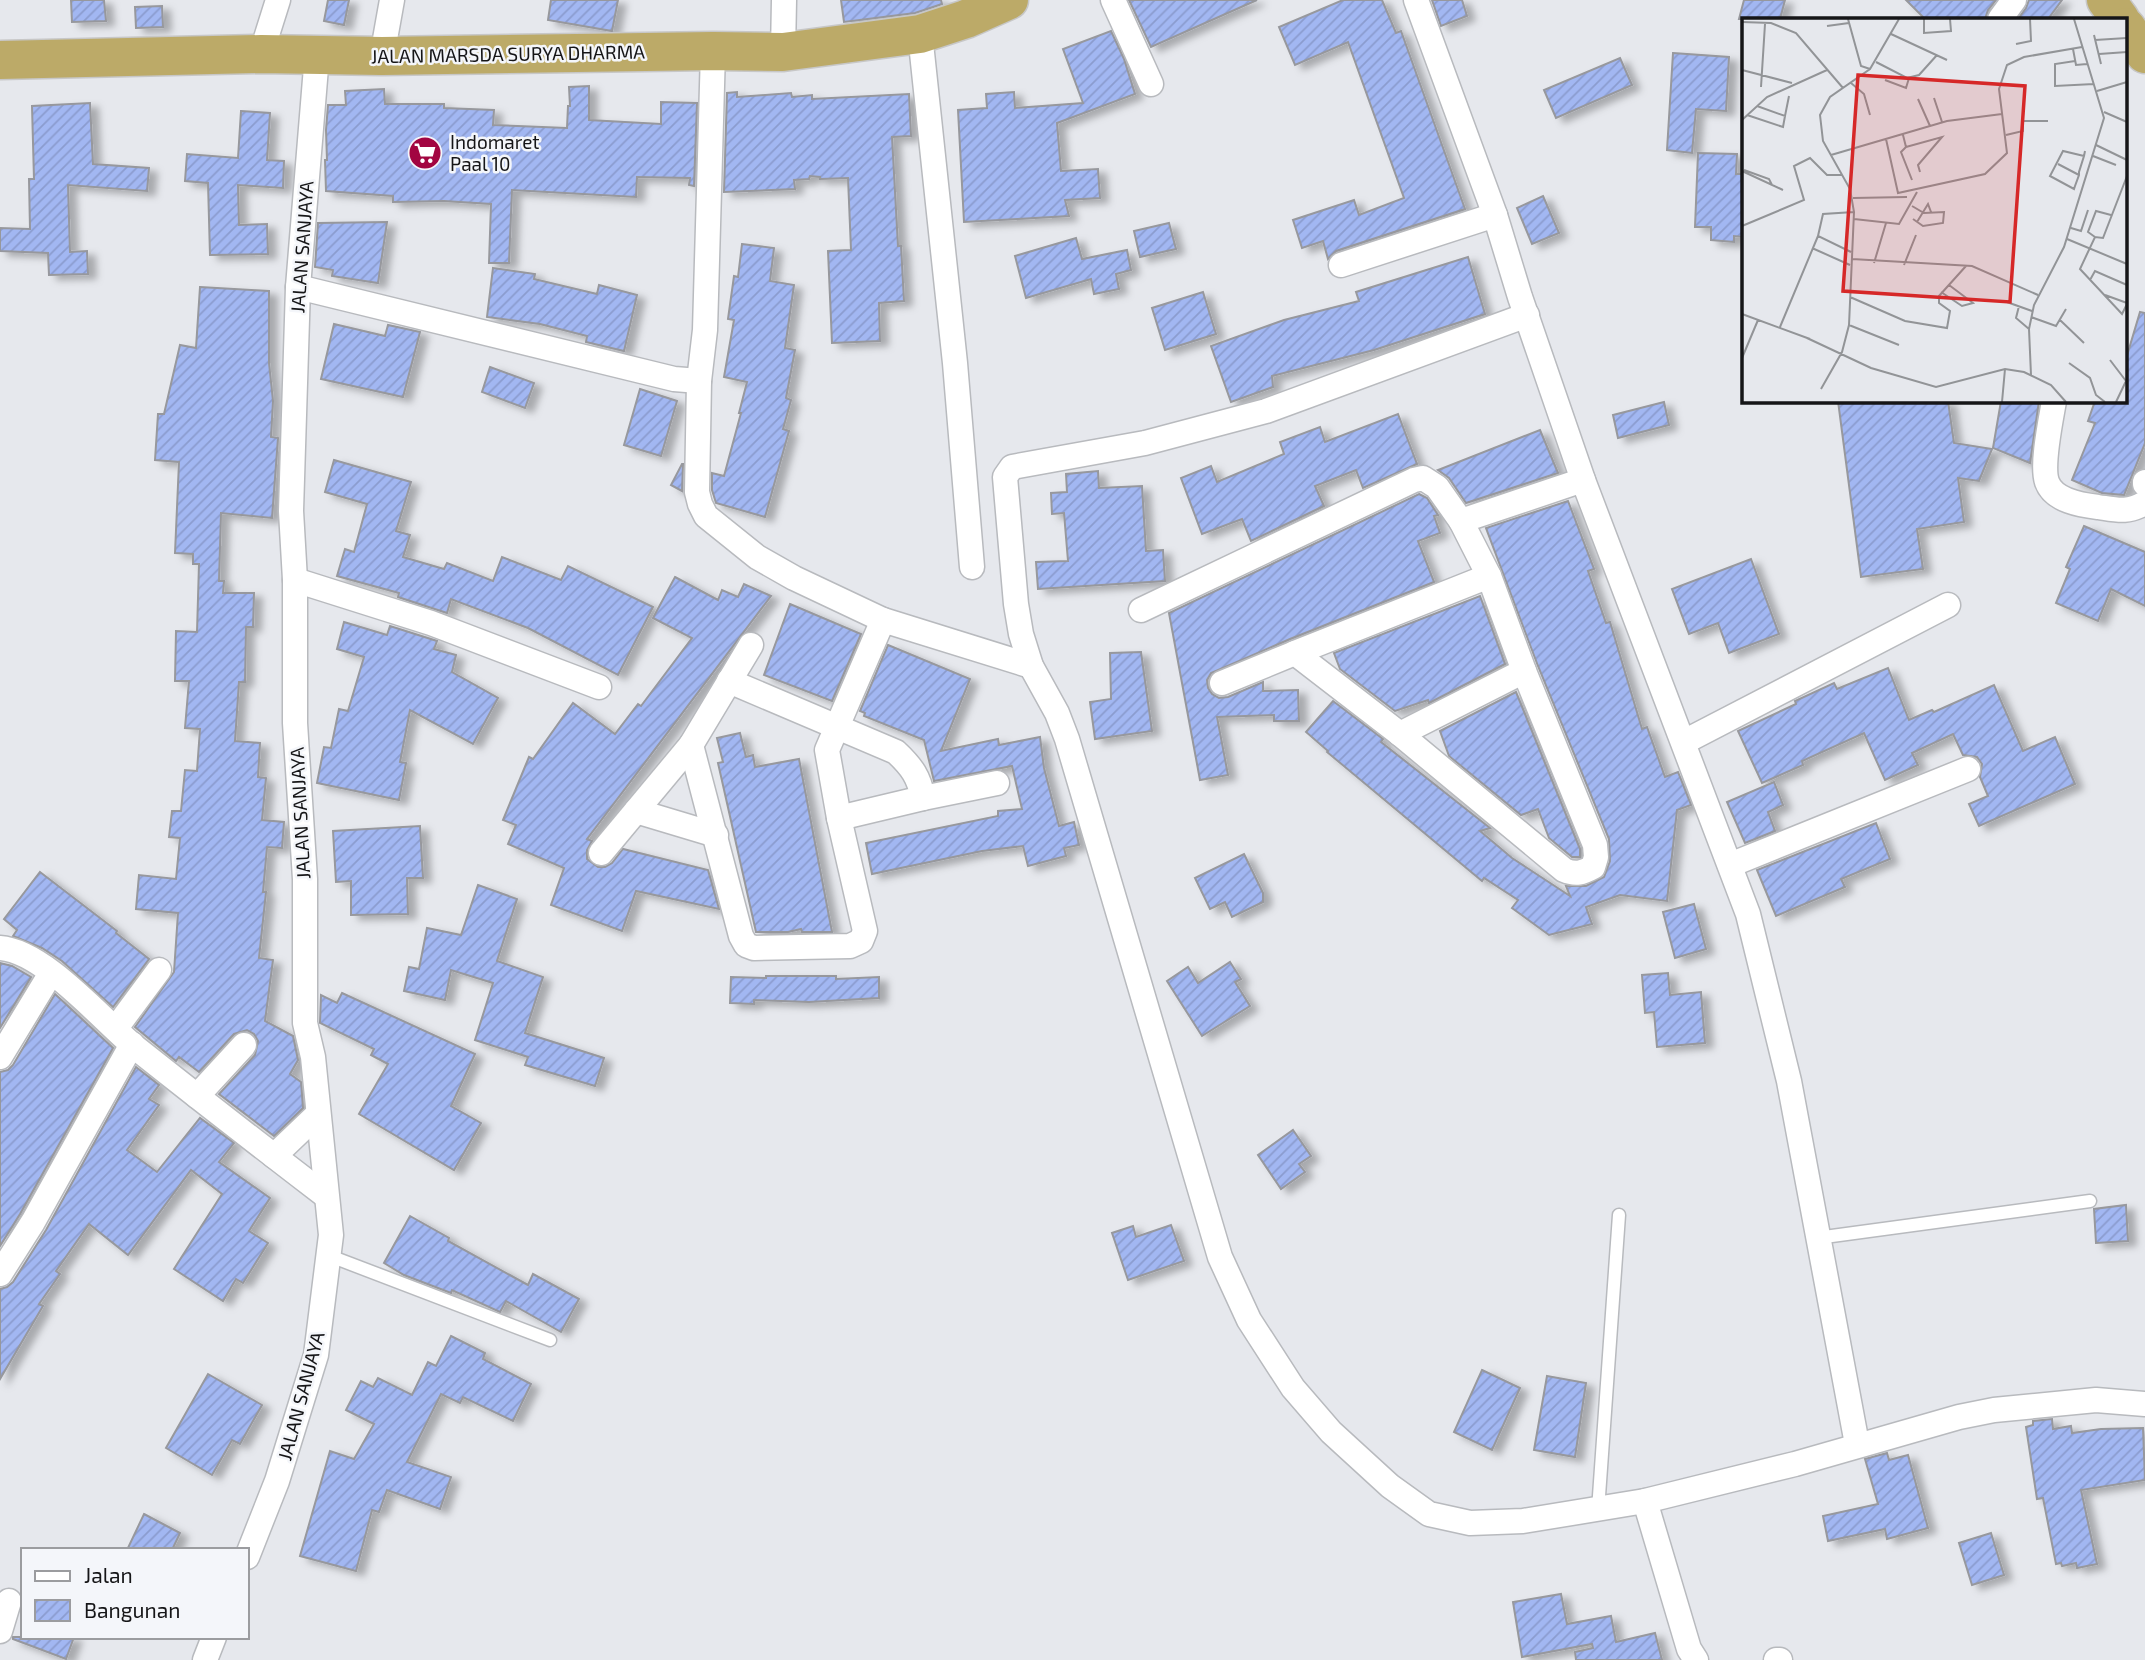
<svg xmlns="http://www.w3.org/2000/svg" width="2145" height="1660" font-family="'Exo 2',sans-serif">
<defs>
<pattern id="building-hatch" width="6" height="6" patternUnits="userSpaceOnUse" patternTransform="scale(1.75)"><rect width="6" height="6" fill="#a2b7f2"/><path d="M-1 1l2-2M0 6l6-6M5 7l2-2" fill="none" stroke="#8b9ccf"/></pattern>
<filter id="shadow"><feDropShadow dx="8" dy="4.5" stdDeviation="3.5" flood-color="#0004"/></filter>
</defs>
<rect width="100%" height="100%" fill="#e6e8ed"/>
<g fill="url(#building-hatch)" stroke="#97989d" stroke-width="2" filter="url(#shadow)">
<polygon points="71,0 104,0 106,21 72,22"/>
<polygon points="328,0 349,0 344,25 324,21"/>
<polygon points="551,0 618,0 612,31 548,20"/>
<polygon points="841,0 941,0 942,4 915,13 844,22"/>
<polygon points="1129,0 1257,0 1151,47"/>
<polygon points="1343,0 1382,0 1396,33 1401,31 1465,209 1336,251 1328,259 1323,241 1302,248 1293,220 1354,200 1359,215 1404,198 1348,42 1295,65 1279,27"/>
<polygon points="1432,0 1462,0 1467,16 1441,26"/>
<polygon points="1744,0 1785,0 1780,19 1739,19"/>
<polygon points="1906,0 1996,0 1988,10 1985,19 1925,19"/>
<polygon points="2029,0 2062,0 2048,19 2018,19 2026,8"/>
<polygon points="162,6 163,27 136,28 135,7"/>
<polygon points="1111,31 1124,59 1135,94 1057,123 1061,171 1098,169 1100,198 1065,200 1069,216 964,222 958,110 987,108 986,94 1014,92 1015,108 1083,103 1063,49"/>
<polygon points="1673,53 1729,57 1726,111 1696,109 1692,153 1667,150"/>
<polygon points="1620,58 1632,85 1556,118 1544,90"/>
<polygon points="589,86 589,120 661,124 661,102 697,103 694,186 689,185 690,178 637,177 636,197 512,190 509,263 489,263 491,204 444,201 393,202 393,196 326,191 325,160 327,160 326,130 328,105 346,105 345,91 384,89 385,104 444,104 444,108 494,110 493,125 567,128 568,106 570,106 569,87"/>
<polygon points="737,92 737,97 791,93 792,97 812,95 812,99 909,94 911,136 892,137 898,246 901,246 904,301 879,303 880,341 832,343 828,251 851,250 848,178 820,179 820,177 810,176 809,179 794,180 795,189 724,192 727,93"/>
<polygon points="90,103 93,164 149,168 147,191 68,185 70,252 87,251 88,274 49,275 48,253 0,251 0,228 30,229 29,179 34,179 32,106"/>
<polygon points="241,111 270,113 267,160 284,161 283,188 238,185 239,225 267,224 268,254 210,255 208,183 185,181 187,154 238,158"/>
<polygon points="1698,153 1737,154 1736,174 1744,174 1744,237 1734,236 1734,242 1711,240 1711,227 1695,227"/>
<polygon points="1543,196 1559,233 1532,244 1517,208"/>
<polygon points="387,222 378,283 332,276 333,270 315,267 318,223"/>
<polygon points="1169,223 1176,249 1140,257 1134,231"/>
<polygon points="1076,238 1082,259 1127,250 1131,270 1116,274 1119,289 1094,294 1091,279 1026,298 1015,256"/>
<polygon points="742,244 774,248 770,281 794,285 785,348 795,350 786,398 791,400 783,429 789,431 765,517 716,503 712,490 712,473 724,476 741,413 739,413 747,382 724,377 734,320 728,319 734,276 738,277"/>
<polygon points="1468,257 1485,314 1374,350 1272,376 1273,387 1231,402 1211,346 1284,320 1359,301 1356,292"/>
<polygon points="493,268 535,274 534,279 597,294 599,285 637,295 624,351 586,342 587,336 540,324 487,317"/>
<polygon points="200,287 269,291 269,363 273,401 271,437 278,438 272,518 221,513 219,581 224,581 223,593 254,593 253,627 246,627 245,682 239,682 235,741 260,743 258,777 266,778 262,820 284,822 282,848 267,847 263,892 266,892 259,958 273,960 265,1021 293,1036 298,1060 290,1074 301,1082 303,1108 274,1136 219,1094 255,1055 258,1041 254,1034 247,1030 234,1034 199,1072 179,1057 176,1061 135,1027 174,972 178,913 136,909 139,875 176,879 180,838 169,837 172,811 181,811 185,770 197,771 200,729 185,728 189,681 175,681 176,631 197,632 199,564 193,564 193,554 175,553 179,462 155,460 158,414 164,414 180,345 196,348"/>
<polygon points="1203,292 1216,334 1165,350 1152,308"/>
<polygon points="2140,312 2145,313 2145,443 2124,495 2102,493 2072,480 2095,423 2088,421 2095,401 2126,401 2126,359"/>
<polygon points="334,324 385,336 388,325 420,332 403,397 321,379"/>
<polygon points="490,367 534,383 525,408 482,392"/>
<polygon points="640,389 677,401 661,456 624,445"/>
<polygon points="1838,401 1948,401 1954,443 1992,449 1979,481 1958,478 1964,522 1917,529 1923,569 1861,577"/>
<polygon points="2001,401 2039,401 2030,463 1993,448"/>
<polygon points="1664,402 1669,425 1618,438 1613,415"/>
<polygon points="1398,414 1417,464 1363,488 1356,470 1315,486 1324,506 1251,541 1242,519 1202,534 1181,478 1211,466 1217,482 1284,454 1280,442 1320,427 1325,442"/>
<polygon points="1540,430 1558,473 1466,503 1449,478 1438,470"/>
<polygon points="334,460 411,482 396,531 410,535 403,557 444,569 447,563 493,581 502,557 561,580 568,566 653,607 618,675 528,628 451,599 447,613 398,597 399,593 337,576 345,549 354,552 367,504 325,492"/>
<polygon points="682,464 683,464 682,491 671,485"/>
<polygon points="1098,471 1099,488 1142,486 1146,551 1163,550 1165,581 1038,589 1036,562 1068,561 1064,513 1052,514 1051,493 1067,492 1066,474"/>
<polygon points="1419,494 1427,498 1438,515 1434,516 1440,533 1418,541 1434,582 1290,639 1211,673 1207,680 1208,688 1212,694 1219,698 1228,697 1263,682 1263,691 1298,690 1299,721 1274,721 1274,715 1217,717 1228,775 1200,780 1169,613"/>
<polygon points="1568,501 1594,569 1588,571 1606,623 1610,622 1642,729 1647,727 1665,777 1678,772 1691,805 1677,810 1667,901 1620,895 1586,907 1592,924 1549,935 1512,908 1518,900 1484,878 1482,881 1327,752 1328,751 1306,732 1333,701 1383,739 1381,742 1490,828 1480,831 1512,858 1570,896 1566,886 1586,886 1604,877 1610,861 1609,839 1538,666 1486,528"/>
<polygon points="2084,526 2145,552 2145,606 2111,589 2098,621 2056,603 2070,569 2066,567"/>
<polygon points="1751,559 1779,634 1729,653 1718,623 1689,634 1672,589"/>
<polygon points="675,577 718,600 722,590 738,597 744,584 771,596 587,839 592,841 587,850 587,859 598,867 605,867 612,863 623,849 708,870 719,909 636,891 622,931 551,905 564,868 508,844 516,825 503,820 529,757 533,759 573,703 615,734 638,704 641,706 692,638 653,618"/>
<polygon points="1480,596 1505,664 1429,703 1428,700 1395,711 1340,669 1334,653"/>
<polygon points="790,604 861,634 832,701 764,675"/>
<polygon points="344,622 387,635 390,626 437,641 434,649 456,655 452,672 498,698 473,744 410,710 400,762 406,763 399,800 317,783 324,747 331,748 339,709 348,711 364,657 337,649"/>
<polygon points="888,645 970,679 941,751 998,739 999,745 1040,737 1044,768 1059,826 1074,822 1079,845 1064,848 1066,856 1028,866 1023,846 982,851 872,874 866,843 998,816 998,811 1022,809 1012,766 934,781 924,740 864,716 865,713 860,711"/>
<polygon points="1141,652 1152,731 1095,739 1090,702 1111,699 1110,653"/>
<polygon points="1888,668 1909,720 1932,710 1934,712 1994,685 2023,751 2055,737 2075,784 1979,826 1969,804 1988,796 1980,777 1982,764 1977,757 1963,755 1953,734 1912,753 1918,765 1885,780 1864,733 1802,761 1803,765 1762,783 1738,731 1796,704 1795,701 1834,683 1837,689"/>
<polygon points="1516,692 1580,849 1580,857 1572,857 1549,838 1538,809 1521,815 1449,756 1440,731"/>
<polygon points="740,733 746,757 753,755 755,767 799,759 832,932 802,932 801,929 788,932 756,932 718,763 723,762 717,738"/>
<polygon points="1774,782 1783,805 1768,812 1775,831 1745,843 1727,802"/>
<polygon points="1876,823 1890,859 1841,879 1845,887 1776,916 1757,870"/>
<polygon points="420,826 423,878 407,878 408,914 351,915 351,881 336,882 333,831"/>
<polygon points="1244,854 1263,893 1263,902 1232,917 1225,902 1210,909 1195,878"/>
<polygon points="40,872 117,931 116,933 149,959 113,1007 62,961 42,948 13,936 17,930 4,919"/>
<polygon points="478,885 517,899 497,961 543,977 525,1033 604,1058 595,1086 525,1065 528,1057 475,1040 493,983 451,970 445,1000 404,991 409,967 419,969 427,928 461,935"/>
<polygon points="1694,904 1706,949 1675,958 1663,912"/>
<polygon points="1230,962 1241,979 1235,982 1250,1006 1202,1036 1167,981 1188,967 1198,983"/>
<polygon points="0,963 12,966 31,977 0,1028"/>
<polygon points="1668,973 1670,995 1701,992 1705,1043 1657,1047 1654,1012 1645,1013 1642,975"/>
<polygon points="766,976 836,976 836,979 879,977 879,998 809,1002 754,1000 754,1004 730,1003 731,977 766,978"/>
<polygon points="342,993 475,1054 451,1106 481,1123 454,1170 359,1114 388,1064 371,1055 374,1049 320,1023 321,995 337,1003"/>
<polygon points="55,994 113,1048 20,1214 0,1246 0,1072 8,1070 13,1065"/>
<polygon points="136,1067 159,1085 149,1099 159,1105 127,1150 157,1172 200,1118 234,1143 219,1162 270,1198 249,1231 268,1243 243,1283 236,1279 223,1301 174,1269 222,1194 191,1170 128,1255 89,1224 56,1271 60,1274 39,1304 43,1306 0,1379 0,1289 7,1287 13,1282 46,1230"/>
<polygon points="1293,1130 1311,1156 1299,1164 1305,1172 1281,1189 1258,1155"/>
<polygon points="2126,1205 2128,1241 2096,1243 2094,1209"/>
<polygon points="410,1216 449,1238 448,1241 528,1285 533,1274 579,1299 561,1332 506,1301 500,1312 452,1290 451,1293 404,1275 384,1263"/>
<polygon points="1171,1225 1184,1261 1128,1280 1112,1233 1133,1226 1136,1237"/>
<polygon points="451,1336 485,1353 483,1359 531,1384 513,1421 463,1397 460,1403 441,1394 407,1462 451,1477 440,1509 387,1490 379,1512 372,1510 356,1571 300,1556 330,1451 354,1459 374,1424 346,1410 361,1381 373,1387 378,1378 412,1395 428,1362 436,1366"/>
<polygon points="1482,1370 1520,1388 1492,1450 1454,1432"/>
<polygon points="208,1374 262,1405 240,1444 232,1440 212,1475 166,1448"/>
<polygon points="1547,1376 1586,1383 1575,1457 1534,1450"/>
<polygon points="2052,1419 2053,1429 2071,1426 2072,1433 2101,1429 2143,1428 2145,1480 2081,1490 2097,1564 2077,1568 2076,1563 2062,1566 2061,1563 2056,1564 2043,1498 2037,1499 2026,1427 2033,1425 2033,1421"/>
<polygon points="1887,1453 1889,1460 1908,1455 1928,1528 1887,1539 1885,1529 1828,1541 1823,1516 1878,1504 1865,1459"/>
<polygon points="144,1514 180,1533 172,1550 127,1550"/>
<polygon points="1991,1533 2004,1575 1972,1585 1959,1543"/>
<polygon points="1561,1594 1567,1624 1611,1616 1616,1642 1655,1633 1662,1660 1576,1660 1575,1652 1593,1648 1592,1644 1522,1657 1513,1602"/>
<polygon points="13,1637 74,1637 66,1659 13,1639"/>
</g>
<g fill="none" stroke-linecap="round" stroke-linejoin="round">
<defs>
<g id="service">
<polyline points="1817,1238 2090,1201"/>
<polyline points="330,1256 550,1340"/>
<polyline points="1598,1510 1619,1215"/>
</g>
<g id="minor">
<polyline points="1113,0 1151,84"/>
<polyline points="1416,0 1495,215 1520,297 1583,480 1748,914 1789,1081 1857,1444"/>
<polyline points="2000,19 2014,0"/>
<polyline points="920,34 955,363 972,567"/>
<polyline points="713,51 705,330 699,381 697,492 700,504 706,516 757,557 794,578 883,620 1031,666"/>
<polyline points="783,52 784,0"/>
<polyline points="261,54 278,0"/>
<polyline points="382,56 392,0"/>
<polyline points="1341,265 1495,215"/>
<polyline points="298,287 674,379 699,381"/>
<polyline points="1527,315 1266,411 1145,443 1012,467 1005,477 1016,604 1021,634 1031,666 1057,713 1067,739 1220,1257 1249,1320 1293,1388 1331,1432 1390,1486 1429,1514 1470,1523 1523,1521 1645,1501 1795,1464 1959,1417 1994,1410 2096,1400 2145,1404"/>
<path d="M2054,401C2051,419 2041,465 2047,482C2054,501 2081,505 2098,507C2118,510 2127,513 2145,503"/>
<polyline points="2145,482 2145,484"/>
<polyline points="295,580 431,623 599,687"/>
<polyline points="1141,610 1414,480 1423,478 1437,487 1461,521"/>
<polyline points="751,645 691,745 741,936 746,945 754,948 850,946 861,941 865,931 839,818 827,750 883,620"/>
<polyline points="1295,653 1489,576"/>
<path d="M729,681L896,752C912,767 919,777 923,798L839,818"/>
<path d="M1222,683L1295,653L1400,734L1564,870C1576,875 1582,873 1593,867L1596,857L1595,845L1524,671L1489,576L1461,521L1583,480"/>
<polyline points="1400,734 1524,671"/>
<polyline points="1684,742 1948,605"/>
<polyline points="923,798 997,783"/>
<polyline points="636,811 716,835"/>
<polyline points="601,853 691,745"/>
<polyline points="1730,865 1968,769"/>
<path d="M0,948C44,951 102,1020 136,1048C199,1098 262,1147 326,1196"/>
<polyline points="116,1028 159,970"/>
<polyline points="0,1057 51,973"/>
<polyline points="197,1096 244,1045"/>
<polyline points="274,1156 318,1114"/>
<polyline points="0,1274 33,1222 132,1044"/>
<polyline points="1645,1501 1689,1649 1696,1660"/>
<polyline points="247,1557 277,1481 316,1355 331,1235 313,1057 305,1023 305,879 295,723 295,580 291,511 298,287 317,55"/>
<polyline points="0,1631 9,1601"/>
<polyline points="205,1660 214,1637"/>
<polyline points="1776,1660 1780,1660"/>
</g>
<g id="trunk">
<polyline points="2106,0 2120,19"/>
<polyline points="2126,27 2145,54"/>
<polyline points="0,60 261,54 382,56 713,51 783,52 920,34 966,19 1009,0"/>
</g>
</defs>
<use href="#service" stroke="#b8babe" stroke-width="15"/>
<use href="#minor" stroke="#b8babe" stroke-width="27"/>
<use href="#trunk" stroke="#c7c7c7" stroke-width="41"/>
<use href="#service" stroke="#fff" stroke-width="12"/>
<use href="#minor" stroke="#fff" stroke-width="24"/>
<use href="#trunk" stroke="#bcaa68" stroke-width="38"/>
</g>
<defs>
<symbol id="supermarket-disc" viewBox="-11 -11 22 22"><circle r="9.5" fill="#a20541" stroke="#f4f6fa"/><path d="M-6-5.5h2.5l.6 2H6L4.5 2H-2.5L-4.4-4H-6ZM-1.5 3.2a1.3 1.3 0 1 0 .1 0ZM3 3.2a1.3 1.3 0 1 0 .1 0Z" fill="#fff"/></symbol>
</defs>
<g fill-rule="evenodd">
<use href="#supermarket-disc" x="406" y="134" width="38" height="38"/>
</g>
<g text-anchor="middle" stroke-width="5" stroke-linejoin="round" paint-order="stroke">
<g font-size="19" fill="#151517" stroke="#f4f6fa">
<text transform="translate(508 54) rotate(-1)" y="7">JALAN MARSDA SURYA DHARMA</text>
<text transform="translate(302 247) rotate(-86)" y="7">JALAN SANJAYA</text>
<text transform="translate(300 813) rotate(-93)" y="7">JALAN SANJAYA</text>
<text transform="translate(301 1396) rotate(-75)" y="7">JALAN SANJAYA</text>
</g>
<g font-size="19" fill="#151517" stroke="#f4f6fa" text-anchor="start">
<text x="450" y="149">Indomaret<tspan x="450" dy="22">Paal 10</tspan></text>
</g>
</g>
<g transform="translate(1742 18)">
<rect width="385" height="385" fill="#e6e8ed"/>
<path fill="none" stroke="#929497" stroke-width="2" d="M106,1L119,48L128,51M182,1V15L209,13L208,1M0,4L29,5L54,15L101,70M85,8L107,5M149,16L205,42M352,17L359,46M353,22L385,20M274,26L289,23L288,1M331,31L334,47L345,46M357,36L385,34M333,43L313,46V68L352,66M134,44L165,60L177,57L195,37M0,52L50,65M143,62L164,70L167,60M109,65L122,76L128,97M19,69L23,6M355,73L385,64M192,80L200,104M176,81L188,108M15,88L43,98L47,78M362,94L385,104M5,97L41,109L43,98M0,102L25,79L85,52M161,117L164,129L200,119L176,147L178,154M264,117L281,113V103H306M144,121L156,175L243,156L265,135L257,71L265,47L282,39L340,29M354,127L385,142M164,129L159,134L170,162M89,137L205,103L260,96M342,138L321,133L308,158L332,171L333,168L337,157V154L342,138L343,133M351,138L374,147M316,146L337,157M2,152L27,161L30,167M0,153L41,172M385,158L361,220L353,219L338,251L380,296L385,286M111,180L165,179M170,188L182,195L202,194L201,205L181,208L171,201M112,201L157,206L175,174M175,204L186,186L189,194M0,208L62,182L52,148L68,140L85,157H100M329,210L339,213L346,192M353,219L346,214L354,193L369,197M325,221L385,246M70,230L108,247M109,234L76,218L81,196L112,194M110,241L230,248L296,277M132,245L144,205M162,247L174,217M348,262L353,253L385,267M199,274L220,288L231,285L207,267M363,277L385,285M108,279L163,303L205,310L208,293L197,285V278L224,248M262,283L290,293M277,288L274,300L287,311M0,296L68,321M289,299L314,308L324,291M318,302L342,325M107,307L157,327M38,309L76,218M65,320L129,350L194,369L263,351L282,354L309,367L324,384M0,340L16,302M368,342L384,363L374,384M327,345L348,360L354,377L363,384M289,357L287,311L292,287L322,229L362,100L332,1M79,371L100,334L107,307L112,194L108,171L81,123L78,97L88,79L128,51L157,1M260,384L263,351"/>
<path fill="#d62828" fill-opacity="0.15" stroke="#d62828" stroke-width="3.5" d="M116,57L283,68L268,284L101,273Z"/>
<rect width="385" height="385" fill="none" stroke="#151517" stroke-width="3.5"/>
</g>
<rect x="21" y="1548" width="228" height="91" fill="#f4f6fa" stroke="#9b9c9f" stroke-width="2"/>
<rect x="35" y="1571" width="35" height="10" fill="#ffffff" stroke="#9b9c9f" stroke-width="2"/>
<text x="84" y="1583" font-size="21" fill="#151517">Jalan</text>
<rect x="35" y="1600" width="35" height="21" fill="url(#building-hatch)" stroke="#9b9c9f" stroke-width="2"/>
<text x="84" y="1618" font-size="21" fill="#151517">Bangunan</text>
</svg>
